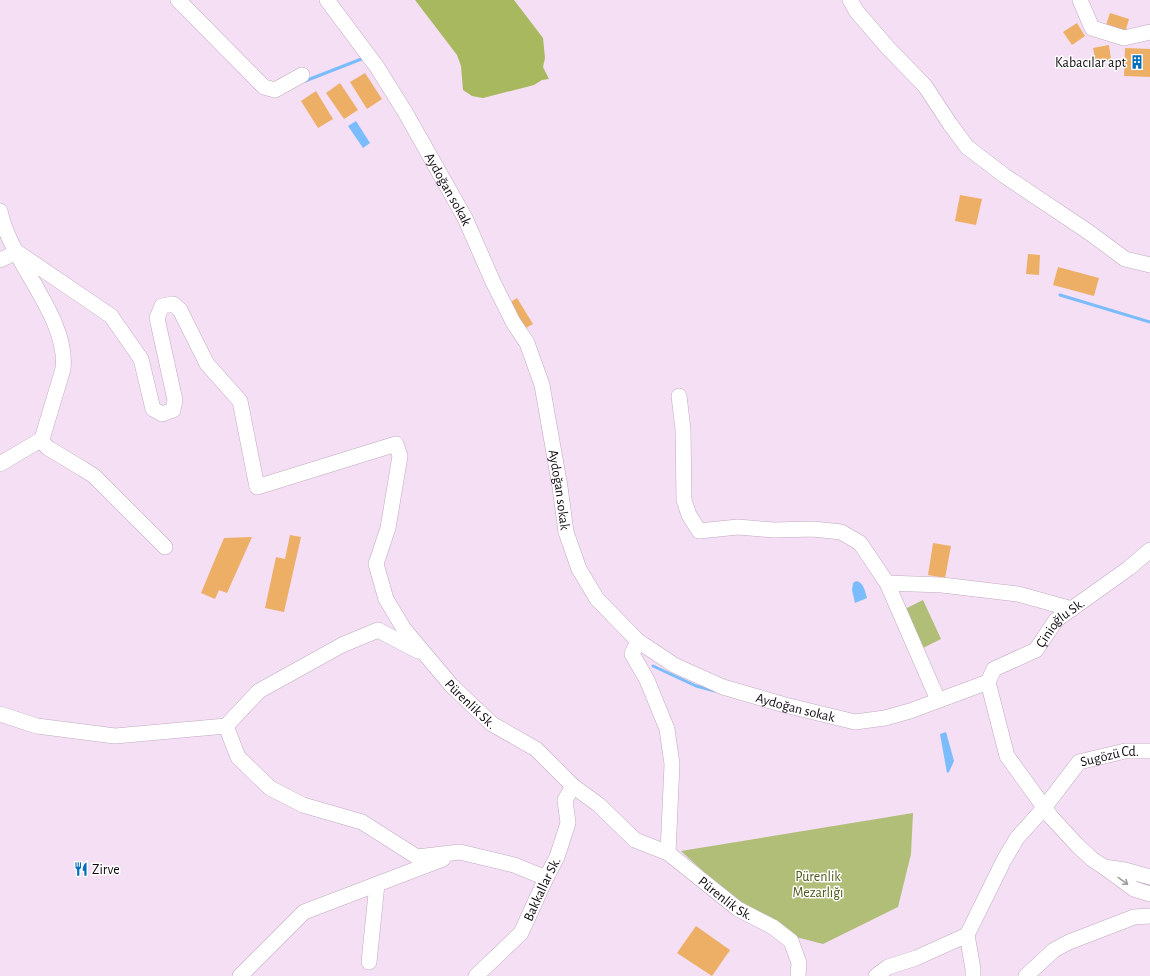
<svg xmlns="http://www.w3.org/2000/svg" width="1150" height="976" font-family="'Alegreya Sans',sans-serif">
<rect width="100%" height="100%" fill="#f4dff4"/>
<g fill="#b0be78">
<polygon points="923,600 941,639 923,648 905,609"/>
<polygon points="913,813 911,854 898,907 823,944 796,937 740,905 681,851"/>
</g>
<polygon fill="#a8b85f" points="415,0 514,0 543,38 545,58 543,67 549,79 542,80 534,85 483,98 472,96 463,90 461,66 457,55"/>
<g fill="#7abcfc">
<polygon points="356,121 370,143 363,148 348,126"/>
<path d="M856,581C864,582 865,592 867,598L855,603L852,590L853,583Z"/>
<polygon points="946,732 954,761 949,772 947,773 940,734"/>
</g>
<g fill="none" stroke-linecap="round" stroke-linejoin="round">
<g stroke="#7abcfc" stroke-width="3">
<polyline points="305,81 364,58"/>
<polyline points="1060,295 1150,322"/>
<polyline points="653,666 696,686 715,691"/>
</g>
</g>
<g fill="#edaf66">
<polygon points="1110,13 1129,19 1125,33 1105,28"/>
<polygon points="1077,23 1085,36 1072,45 1063,32"/>
<polygon points="1109,45 1111,60 1096,63 1093,48"/>
<polygon points="1125,48 1150,49 1150,77 1124,76"/>
<polygon points="365,73 382,99 367,109 350,82"/>
<polygon points="340,83 358,110 344,119 326,93"/>
<polygon points="316,91 333,119 318,128 301,101"/>
<polygon points="960,195 982,199 976,225 955,221"/>
<polygon points="1028,254 1040,255 1039,275 1026,274"/>
<polygon points="1058,267 1099,278 1094,296 1053,285"/>
<polygon points="517,298 533,324 524,329 509,303"/>
<polygon points="290,535 301,537 284,612 265,608 276,557 285,559"/>
<polygon points="252,537 227,593 219,590 215,599 201,593 224,538"/>
<polygon points="933,543 951,546 945,578 928,575"/>
<polygon points="696,926 730,950 712,976 677,953"/>
</g>
<g fill="none" stroke-linecap="round" stroke-linejoin="round">
<defs>
<g id="minor">
<polyline points="178,0 264,87 275,90 302,75"/>
<path id="s1" d="M327,0L377,67L405,112L465,218L493,282L513,322L527,343L542,385L560,487L566,532L579,569L597,599L638,641L674,665L723,687L785,705L855,722L885,718L910,711L988,682"/>
<polyline points="850,0 857,12 889,49 925,86 950,124 967,147 1005,176 1090,233 1125,259 1150,265"/>
<polyline points="1080,0 1092,28 1124,38 1150,32"/>
<path d="M0,211C10,262 69,317 63,369L42,439L44,444L48,448L83,469L94,476L165,547"/>
<path id="s2" d="M0,260L17,252L111,316L141,359L153,409L162,414L173,410L175,400L157,318L162,306L173,304L180,310L207,364L240,401L257,487L396,444L400,456L388,528L376,564L386,599L404,629L451,685L492,724L536,749L573,786L599,805L635,840L668,853L738,909L773,927L791,941L799,963L798,976"/>
<polyline points="679,396 683,429 684,500 689,515 699,531 738,527 774,530 813,529 841,532 860,543 887,583 938,700"/>
<polyline points="0,464 42,439"/>
<polyline points="887,583 942,585 1018,594 1072,609"/>
<polyline points="638,641 632,654 647,680 667,729 672,764 668,853"/>
<polyline points="0,714 37,726 115,736 226,726 259,691 342,645 378,630 418,651"/>
<polyline points="226,726 238,757 270,788 303,805 362,822 417,857 460,852 514,865 546,878"/>
<path id="s3" d="M1104,867L1092,859L1078,846L1052,818L1007,756L988,682L994,669L1036,650L1056,620L1129,568L1150,550"/>
<polyline points="1150,877 1125,870 1104,867 1134,889 1150,894"/>
<polyline points="967,935 973,969 973,976"/>
<polyline points="369,962 377,884"/>
<polyline points="240,976 304,912 443,859"/>
<path id="s4" d="M476,976L521,933L546,878L557,857L568,823L565,800L573,786"/>
<path id="s5" d="M876,976L888,967L916,958L967,935L1004,860L1017,838L1044,808L1079,762L1125,751H1150"/>
<polyline points="1026,976 1054,950 1069,942 1134,917 1150,916"/>
</g>
</defs>
<use href="#minor" stroke="#c0abbf" stroke-width="16"/>
<use href="#minor" stroke="#fff" stroke-width="15"/>
</g>
<defs><path id="oneway-shaft" d="M-6 0H5M1.5-3L5.5 0L1.5 3" fill="none" stroke-width="1.6" stroke-linecap="round" stroke-linejoin="round"/></defs>
<use stroke="#9f9d9f" href="#oneway-shaft" transform="translate(1123 881) rotate(36)"/>
<defs>
<symbol id="building-bare" viewBox="-9 -9 18 18"><path d="M-4-6H4V6H1V3H-1V6H-4ZM-2.5-4.3h1.7v1.8h-1.7ZM.8-4.3h1.7v1.8H.8ZM-2.5-1h1.7V.8h-1.7ZM.8-1h1.7V.8H.8Z" fill="#006eb9" stroke="#fff" stroke-width="2.5" paint-order="stroke"/></symbol>
<symbol id="restaurant-bare" viewBox="-9 -9 18 18"><path d="M-5-6h1v4h1v-4h1v4h1v-4h1v5L-1.5 .5V6h-2V.5L-5-1ZM5-6V6H3V1.5H1.5Q1.5-4 5-6Z" fill="#006eb9" stroke="#fff" stroke-width="2.5" paint-order="stroke"/></symbol>
</defs>
<g fill-rule="evenodd">
<use href="#building-bare" x="1127" y="52" width="20" height="20"/>
<use href="#restaurant-bare" x="71" y="859" width="20" height="20"/>
</g>
<g text-anchor="middle" stroke-width="3" stroke-linejoin="round" paint-order="stroke">
<g font-size="14" fill="#100910" stroke="#fff" text-anchor="end">
<text x="1126" y="67">Kabacılar apt</text>
<text x="92" y="874" text-anchor="start">Zirve</text>
</g>
<g font-size="14" fill="#100910" stroke="#fff">
<text dy="5" stroke="none"><textPath href="#s1" startOffset="225">Aydoğan sokak</textPath></text>
<text dy="5" stroke="none"><textPath href="#s1" startOffset="549">Aydoğan sokak</textPath></text>
<text dy="5" stroke="none"><textPath href="#s3" startOffset="322">Çinioğlu Sk.</textPath></text>
<text dy="5" stroke="none"><textPath href="#s2" startOffset="1024">Pürenlik Sk.</textPath></text>
<text dy="5" stroke="none"><textPath href="#s1" startOffset="897">Aydoğan sokak</textPath></text>
<text dy="5" stroke="none"><textPath href="#s5" startOffset="339">Sugözü Cd.</textPath></text>
<text dy="5" stroke="none"><textPath href="#s4" startOffset="111">Bakkallar Sk.</textPath></text>
<text dy="5" stroke="none"><textPath href="#s2" startOffset="1348">Pürenlik Sk.</textPath></text>
</g>
<g font-size="14" fill="#4e5818" stroke="#fff">
<text x="818" y="881">Pürenlik<tspan x="818" dy="16">Mezarlığı</tspan></text>
</g>
</g>
</svg>
